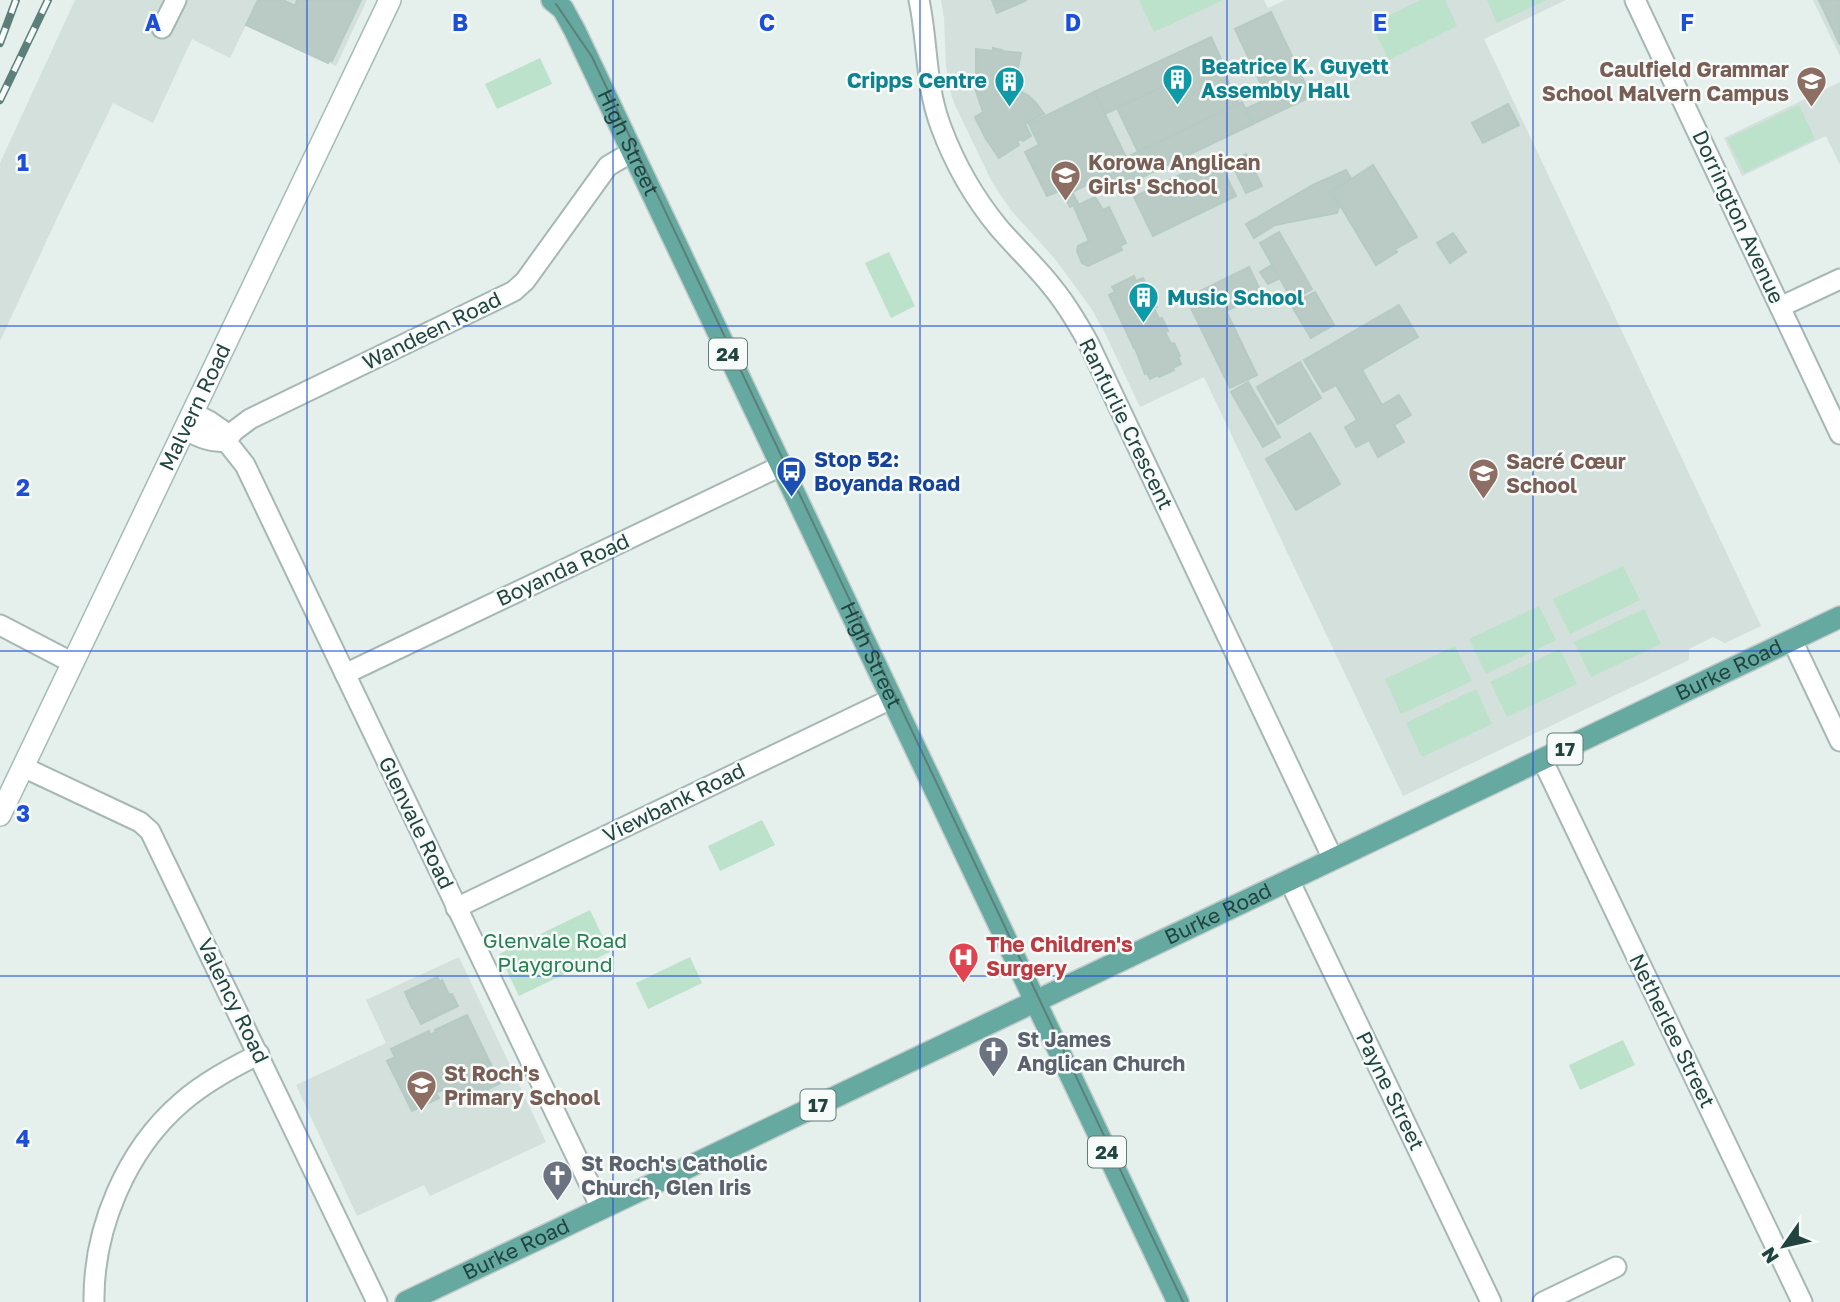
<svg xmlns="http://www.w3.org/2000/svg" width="1840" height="1302" font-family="'Golos Text',sans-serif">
<rect width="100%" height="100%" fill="#e5efec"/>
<g fill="#d3e0db">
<polygon points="75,0 367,0 336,66 246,25 230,58 192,39 153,123 113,103 59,214 0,341 0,163"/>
<polygon points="941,0 1264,0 1268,8 1285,0 1566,0 1484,39 1761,626 1725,643 1713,637 1689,649 1689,660 1403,796 1204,377 1140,407 1105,333 1091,308 1055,259 1010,209 992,182 954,103 950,90 946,66 944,18"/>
<polygon points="1813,0 1840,0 1840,56"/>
<polygon points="1840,82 1840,165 1826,136 1742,176 1724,138"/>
<polygon points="459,957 546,1142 430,1196 424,1185 357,1216 296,1085 386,1043 366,1000"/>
</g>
<g fill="#bce2cb">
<polygon points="1139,0 1223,0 1154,32"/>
<polygon points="1421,0 1445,0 1457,26 1389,60 1371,24"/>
<polygon points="1487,0 1547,0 1497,23"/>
<polygon points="540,58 552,84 497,109 485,84"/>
<polygon points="1799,105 1815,139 1744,173 1727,139"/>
<polygon points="889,252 915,306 891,318 865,263"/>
<polygon points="1623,566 1640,600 1570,634 1553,599"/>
<polygon points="1539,606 1556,640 1486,674 1469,639"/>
<polygon points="1644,609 1661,644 1591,677 1574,642"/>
<polygon points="1455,646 1472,681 1401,714 1385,679"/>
<polygon points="1560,649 1577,684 1507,717 1490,682"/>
<polygon points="1476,689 1492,724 1422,757 1406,723"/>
<polygon points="762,820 775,845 720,871 708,846"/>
<polygon points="590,910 610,952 519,996 499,954"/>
<polygon points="690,957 702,983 648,1009 636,983"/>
<polygon points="1623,1040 1635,1065 1580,1090 1569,1065"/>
</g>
<g fill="#bacbc5" stroke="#b6cac4" stroke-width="2">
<polygon points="258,0 283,0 295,6 297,0 361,0 332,61 330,60 328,63 246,25"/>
<polygon points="992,0 1027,0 997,13"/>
<polygon points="1819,0 1840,0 1840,45"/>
<polygon points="1271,12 1310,94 1307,96 1308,98 1253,124 1245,109 1268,99 1235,29"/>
<polygon points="1211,37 1221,59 1105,114 1094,92"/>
<polygon points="993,48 1002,50 1001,51 1021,53 1016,77 1014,77 1013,87 1029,96 1036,103 1044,114 1025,124 1031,136 1023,141 1021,139 1017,141 1019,145 999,158 986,139 975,117 983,112 976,91 976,49 993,51"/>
<polygon points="1218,60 1239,104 1138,152 1117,108"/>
<polygon points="1094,92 1126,157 1100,170 1103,177 1072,192 1078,203 1070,207 1061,190 1047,196 1025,152 1039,145 1029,124"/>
<polygon points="1242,102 1253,124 1111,192 1100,170"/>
<polygon points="1508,104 1519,125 1483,143 1472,123"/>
<polygon points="1246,154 1262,186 1246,193 1231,162"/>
<polygon points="1217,157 1236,196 1153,236 1134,197"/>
<polygon points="1373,165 1417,237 1395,249 1397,252 1376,265 1332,192"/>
<polygon points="1346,170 1351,178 1330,192 1339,207 1337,213 1275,225 1254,238 1246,224 1313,185"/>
<polygon points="1095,197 1103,210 1109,207 1126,243 1120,246 1122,250 1088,266 1082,263 1077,251 1078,246 1089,241 1074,207"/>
<polygon points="1279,232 1312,289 1292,300 1260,243"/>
<polygon points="1453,233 1466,252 1450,263 1437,243"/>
<polygon points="1272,265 1280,278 1268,284 1260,272"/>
<polygon points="1249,267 1262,294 1226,311 1257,375 1230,388 1186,298"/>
<polygon points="1134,276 1136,281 1143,278 1147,287 1145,288 1148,294 1150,293 1157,307 1154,308 1159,319 1162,318 1168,331 1165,332 1171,344 1174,343 1180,356 1178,357 1181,364 1173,368 1174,370 1159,377 1158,375 1150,379 1147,373 1145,374 1135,348 1134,348 1109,295 1115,292 1112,287"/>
<polygon points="1315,292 1334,325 1311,338 1291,305"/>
<polygon points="1399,305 1418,337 1362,370 1382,405 1399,395 1411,415 1394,425 1404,442 1378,457 1369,440 1356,447 1345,427 1357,420 1336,385 1323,392 1304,360"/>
<polygon points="1300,362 1321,398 1278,424 1257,387"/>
<polygon points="1248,382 1280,437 1263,447 1231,392"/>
<polygon points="1310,433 1340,484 1296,510 1266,459"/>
<polygon points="437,977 440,982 442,980 449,995 452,994 458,1006 421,1024 413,1008 412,1008 405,992"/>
<polygon points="467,1015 500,1083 461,1103 452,1085 436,1093 439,1098 412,1111 387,1061 395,1057 391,1049 429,1031 430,1035 436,1032 435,1030"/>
</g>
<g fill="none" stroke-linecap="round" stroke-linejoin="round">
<defs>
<g id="street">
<path d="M919,0C928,42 925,85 941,127C954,162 975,199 999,228C1017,249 1037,267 1053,288C1067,305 1078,324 1088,342L1333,859"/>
<polyline points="1635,0 1840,434"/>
<polyline points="162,28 176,0"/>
<polyline points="1780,307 1840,279"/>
<polyline points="193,413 209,421 222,430 226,441 245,465 601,1208"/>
<path d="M185,430C199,437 211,443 226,441"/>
<polyline points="226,441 234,431 250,419 514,291 525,281 608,166 632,152"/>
<polyline points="0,625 73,663"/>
<polyline points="1792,640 1840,741"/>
<polyline points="345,674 781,466"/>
<polyline points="1542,759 1802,1302"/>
<polyline points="23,767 140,822 150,831 377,1302"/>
<polyline points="1289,880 1491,1302"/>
<polyline points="456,908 891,699"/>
<path d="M94,1302C93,1229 126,1150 182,1102C205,1082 232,1068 259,1054"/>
<polyline points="1543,1302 1616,1267"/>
</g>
<g id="secondary">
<path id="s1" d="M0,815L390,0"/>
</g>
<g id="primary">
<path id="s2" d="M552,0L563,9L575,31L1178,1302"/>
<path id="s3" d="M406,1302L1840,617"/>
</g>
</defs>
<use href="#street" stroke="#a6b8b5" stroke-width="23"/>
<use href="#secondary" stroke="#a2bcb7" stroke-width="24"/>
<use href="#primary" stroke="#c1cbc9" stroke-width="24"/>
<use href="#street" stroke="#fff" stroke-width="19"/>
<use href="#secondary" stroke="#fff" stroke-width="21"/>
<use href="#primary" stroke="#65a9a0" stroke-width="21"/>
<polyline stroke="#5c7f7a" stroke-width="2" points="556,4 592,57 1183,1302"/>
<defs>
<g id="rail">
<polyline points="0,43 16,0"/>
<polyline points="0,100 48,0"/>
</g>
</defs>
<use href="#rail" stroke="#5c7f7a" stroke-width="8"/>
<use href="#rail" stroke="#f6fbf9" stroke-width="5" stroke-dasharray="16" stroke-linecap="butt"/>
</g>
<path fill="none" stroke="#1d4ed8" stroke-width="2" stroke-opacity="0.55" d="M307,0V1302M613,0V1302M920,0V1302M1227,0V1302M1533,0V1302M0,326H1840M0,651H1840M0,976H1840"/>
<defs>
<symbol id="building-pin" viewBox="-11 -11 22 30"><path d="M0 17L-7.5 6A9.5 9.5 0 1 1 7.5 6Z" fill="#0f9aa8" stroke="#f6fbf9"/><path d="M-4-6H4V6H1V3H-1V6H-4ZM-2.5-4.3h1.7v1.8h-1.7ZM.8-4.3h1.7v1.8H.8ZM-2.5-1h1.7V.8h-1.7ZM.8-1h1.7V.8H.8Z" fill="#fff"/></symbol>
<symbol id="school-pin" viewBox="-11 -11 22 30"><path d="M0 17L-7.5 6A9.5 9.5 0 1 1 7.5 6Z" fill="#8d6e63" stroke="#f6fbf9"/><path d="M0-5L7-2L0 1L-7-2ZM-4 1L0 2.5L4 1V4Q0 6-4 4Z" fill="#fff"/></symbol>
<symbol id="bus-pin" viewBox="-11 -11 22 30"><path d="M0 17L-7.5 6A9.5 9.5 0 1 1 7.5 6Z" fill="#1a4fb4" stroke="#f6fbf9"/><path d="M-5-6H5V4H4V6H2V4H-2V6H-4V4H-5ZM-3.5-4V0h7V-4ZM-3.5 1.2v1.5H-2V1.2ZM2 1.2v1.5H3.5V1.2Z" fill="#fff"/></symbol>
<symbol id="hospital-pin" viewBox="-11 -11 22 30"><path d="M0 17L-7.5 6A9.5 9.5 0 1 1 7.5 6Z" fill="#e0444e" stroke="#f6fbf9"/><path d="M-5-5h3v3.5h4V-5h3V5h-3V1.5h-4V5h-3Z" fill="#fff"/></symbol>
<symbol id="church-pin" viewBox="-11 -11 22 30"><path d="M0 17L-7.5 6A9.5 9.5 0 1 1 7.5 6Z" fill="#6b7280" stroke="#f6fbf9"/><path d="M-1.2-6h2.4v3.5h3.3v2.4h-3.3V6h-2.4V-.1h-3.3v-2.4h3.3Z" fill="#fff"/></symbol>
</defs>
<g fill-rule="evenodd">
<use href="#building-pin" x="1160" y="62" width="35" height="47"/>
<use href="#building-pin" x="992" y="64" width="35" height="47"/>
<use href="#school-pin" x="1794" y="64" width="35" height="47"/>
<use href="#school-pin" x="1048" y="158" width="35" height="47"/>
<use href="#building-pin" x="1126" y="280" width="35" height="47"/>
<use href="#bus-pin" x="774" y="454" width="35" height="47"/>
<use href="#school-pin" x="1466" y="456" width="35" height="47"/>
<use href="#hospital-pin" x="946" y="940" width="35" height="47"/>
<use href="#church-pin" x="976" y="1034" width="35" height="47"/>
<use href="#school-pin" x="404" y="1068" width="35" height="47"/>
<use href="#church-pin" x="540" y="1158" width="35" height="47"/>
</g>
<g text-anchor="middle" stroke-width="5" stroke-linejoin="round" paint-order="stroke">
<g fill="#f6fbf9" stroke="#617b77" stroke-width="2">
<rect x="709" y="338.5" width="38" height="31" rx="5"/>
<rect x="1547.5" y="733.5" width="35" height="31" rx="5"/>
<rect x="800.5" y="1089.5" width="35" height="31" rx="5"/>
<rect x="1088" y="1136.5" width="38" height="31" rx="5"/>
</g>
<g font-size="19" font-weight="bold" fill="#21443f">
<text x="728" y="361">24</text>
<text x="1565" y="756">17</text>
<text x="818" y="1112">17</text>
<text x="1107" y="1159">24</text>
</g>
<g font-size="21" font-weight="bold" fill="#0d838f" stroke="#f6fbf9" text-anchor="start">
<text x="1201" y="74">Beatrice K. Guyett<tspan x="1201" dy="24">Assembly Hall</tspan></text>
<text x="987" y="88" text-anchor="end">Cripps Centre</text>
<text x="1167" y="305">Music School</text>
</g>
<g font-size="21" font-weight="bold" fill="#785e54" stroke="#f6fbf9" text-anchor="start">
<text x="1789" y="77" text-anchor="end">Caulfield Grammar<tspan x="1789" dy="24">School Malvern Campus</tspan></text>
<text x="1088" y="170">Korowa Anglican<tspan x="1088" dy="24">Girls' School</tspan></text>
<text x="1506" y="469">Sacré Cœur<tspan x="1506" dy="24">School</tspan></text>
<text x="444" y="1081">St Roch's<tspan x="444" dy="24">Primary School</tspan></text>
</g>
<g font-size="21" fill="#21443f" stroke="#f6fbf9">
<text dy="7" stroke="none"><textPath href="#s2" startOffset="163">High Street</textPath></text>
<text transform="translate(1738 217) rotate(65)" y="7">Dorrington Avenue</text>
<text transform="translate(432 331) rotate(-26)" y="7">Wandeen Road</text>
<text dy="7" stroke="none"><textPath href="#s1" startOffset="452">Malvern Road</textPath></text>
<text transform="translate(1126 424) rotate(64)" y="7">Ranfurlie Crescent</text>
<text transform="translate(563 570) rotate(-25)" y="7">Boyanda Road</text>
<text dy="7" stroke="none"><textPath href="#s2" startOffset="730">High Street</textPath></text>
<text dy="7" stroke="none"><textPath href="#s3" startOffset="1466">Burke Road</textPath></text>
<text transform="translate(674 803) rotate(-26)" y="7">Viewbank Road</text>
<text transform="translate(416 823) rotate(64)" y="7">Glenvale Road</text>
<text dy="7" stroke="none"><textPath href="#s3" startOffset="900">Burke Road</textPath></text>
<text transform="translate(233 1001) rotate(64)" y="7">Valency Road</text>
<text transform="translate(1672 1031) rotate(64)" y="7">Netherlee Street</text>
<text transform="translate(1390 1091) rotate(64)" y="7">Payne Street</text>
<text dy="7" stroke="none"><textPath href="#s3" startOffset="122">Burke Road</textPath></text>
</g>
<g font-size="21" font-weight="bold" fill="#164399" stroke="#f6fbf9" text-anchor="start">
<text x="814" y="467">Stop 52:<tspan x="814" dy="24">Boyanda Road</tspan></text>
</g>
<g font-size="21" fill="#277f53" stroke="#f6fbf9">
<text x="555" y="948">Glenvale Road<tspan x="555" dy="24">Playground</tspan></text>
</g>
<g font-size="21" font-weight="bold" fill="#be3a42" stroke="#f6fbf9" text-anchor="start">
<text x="986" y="952">The Children's<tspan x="986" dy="24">Surgery</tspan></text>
</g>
<g font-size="21" font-weight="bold" fill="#5b616d" stroke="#f6fbf9" text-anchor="start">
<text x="1017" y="1047">St James<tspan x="1017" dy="24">Anglican Church</tspan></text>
<text x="581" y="1171">St Roch's Catholic<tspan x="581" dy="24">Church, Glen Iris</tspan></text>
</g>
</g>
<g font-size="23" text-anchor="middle" font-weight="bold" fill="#1d4ed8" stroke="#f6fbf9" stroke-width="5" stroke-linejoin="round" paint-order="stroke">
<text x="153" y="31">A</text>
<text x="460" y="31">B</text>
<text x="767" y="31">C</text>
<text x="1073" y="31">D</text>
<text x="1380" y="31">E</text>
<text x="1687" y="31">F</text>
<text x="23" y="171">1</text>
<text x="23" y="496">2</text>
<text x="23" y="822">3</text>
<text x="23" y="1147">4</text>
</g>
<g transform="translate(1784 1246) rotate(236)" stroke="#f6fbf9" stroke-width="5" paint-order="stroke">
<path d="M0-5L12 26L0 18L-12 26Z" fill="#21443f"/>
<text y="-10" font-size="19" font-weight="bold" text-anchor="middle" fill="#21443f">N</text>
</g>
</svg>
